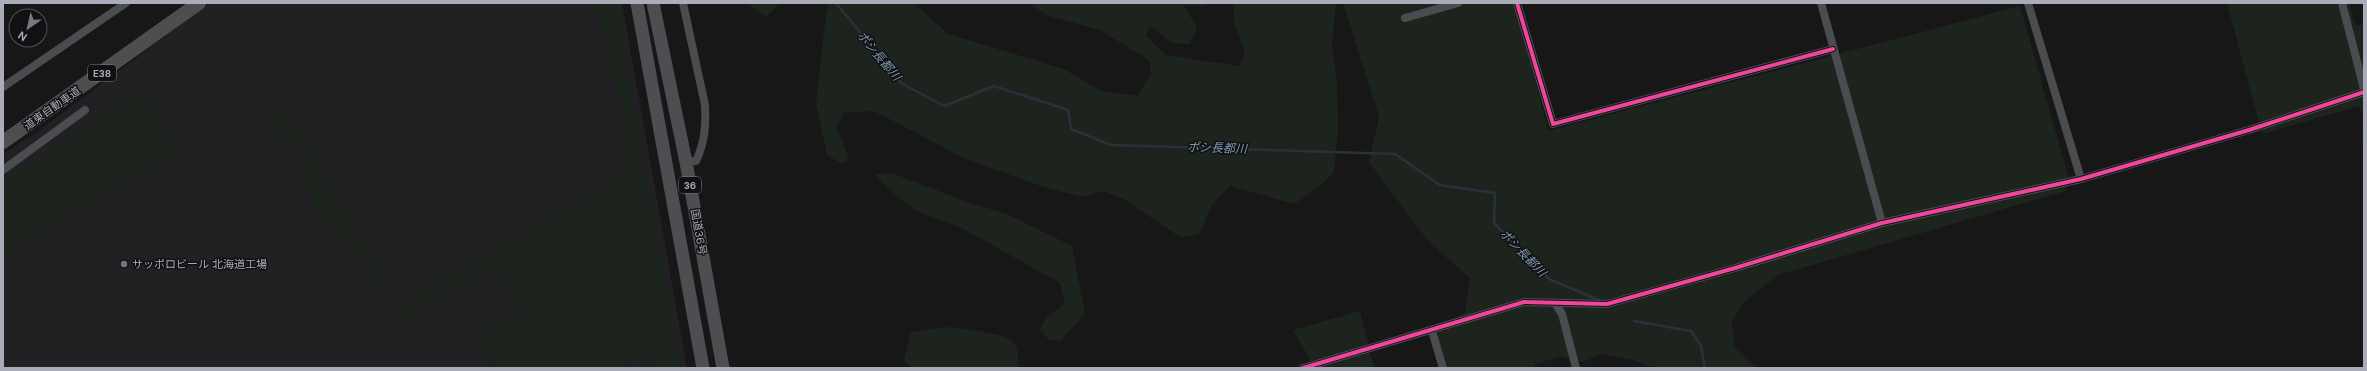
<svg xmlns="http://www.w3.org/2000/svg" width="2367" height="371" font-family="'DM Sans','Noto Sans JP',sans-serif">
<rect width="100%" height="100%" fill="#171717"/>
<polygon fill="#212123" points="210,3 622,3 687,368 3,368 3,154 37,132"/>
<g fill="#1d241e">
<polygon points="593,3 616,3 681,368 640,368 666,352 664,347 635,359 623,368 495,368 486,353 479,348 480,343 476,337 523,308 498,271 490,268 404,321 395,315 408,299 610,183 627,171 626,132"/>
<polygon points="747,3 780,3 766,17"/>
<polygon points="829,3 914,3 948,34 1064,69 1101,91 1138,96 1151,73 1149,60 1100,30 1046,15 1030,3 1208,3 1204,6 1184,5 1197,28 1190,44 1172,43 1150,26 1146,36 1166,55 1239,66 1245,53 1234,22 1233,3 1336,3 1332,45 1337,83 1338,129 1334,172 1321,185 1294,204 1230,186 1212,205 1199,234 1180,237 1122,198 1103,191 1082,197 1044,187 966,159 874,111 844,113 837,128 849,158 842,164 827,155 816,103 826,14"/>
<polygon points="1343,3 1516,3 1548,131 2020,6 2068,175 2066,191 1778,275 1743,303 1732,322 1735,348 1758,368 1653,368 1634,360 1601,354 1583,362 1560,356 1534,365 1535,368 1447,368 1437,335 1444,322 1465,313 1470,278 1429,242 1369,162 1379,117"/>
<polygon points="2227,3 2349,3 2355,25 2364,25 2364,144 2362,142 2363,114 2359,106 2262,134"/>
<polygon points="141,88 179,152 3,253 3,183"/>
<polygon points="281,111 298,128 383,277 379,285 364,286 361,276 365,267 359,254 350,248 344,233 335,234 323,226 304,185 303,164 297,146 291,139 281,141 274,134 273,115"/>
<polygon points="892,173 964,201 1007,214 1072,246 1085,313 1061,341 1048,339 1040,329 1046,318 1065,303 1060,283 960,227 921,213 900,199 874,174"/>
<polygon points="1360,311 1374,368 1311,368 1307,354 1293,330"/>
<path d="M947,327C962,329 1001,332 1012,341C1019,347 1018,360 1019,368H911L904,360L911,332Z"/>
</g>
<g fill="none" stroke-linecap="round" stroke-linejoin="round">
<g stroke="#2a3239" stroke-width="2.5">
<polyline points="836,3 901,83 944,106 994,86 1068,110 1071,129 1111,145 1395,154 1440,185 1495,193 1494,223 1549,279 1601,301"/>
<polyline points="1634,321 1691,331 1701,346 1705,368"/>
</g>
<g stroke="#4b4c50" stroke-width="8">
<path d="M683,3L705,105C706,125 705,142 696,161L686,162"/>
<polyline points="1517,3 1553,124 1833,49"/>
<polyline points="1821,3 1882,223"/>
<polyline points="2028,3 2081,179"/>
<polyline points="2342,3 2364,89"/>
<polyline points="1405,18 1458,3"/>
<polyline points="3,87 126,3"/>
<polyline points="3,170 85,110"/>
<polyline points="1555,303 1562,314 1576,368"/>
<polyline points="1432,331 1443,368"/>
<polyline points="1303,368 1524,302 1607,304 1735,268 1882,223 2081,179 2249,130 2364,92"/>
</g>
<g stroke="#4e4e52" stroke-width="13">
<polyline points="637,3 703,368"/>
<polyline points="653,3 686,162 723,368"/>
</g>
<polyline stroke="#4e4e51" stroke-width="14" points="3,142 199,3"/>
<defs>
<g id="cycleway">
<polyline points="1517,3 1553,124 1833,49"/>
<polyline points="1303,368 1524,302 1607,304 1735,268 1882,223 2081,179 2249,130 2364,92"/>
</g>
</defs>
<use href="#cycleway" stroke="#111113" stroke-width="6"/>
<use href="#cycleway" stroke="#ed469a" stroke-width="4"/>
</g>
<circle fill="#757880" stroke="#111113" stroke-width="1.5" cx="124" cy="264" r="4"/>
<g text-anchor="middle" stroke-width="3" stroke-linejoin="round" paint-order="stroke">
<g fill="#111113" stroke="#7b7e86" stroke-width="1">
<rect x="88" y="65" width="28" height="16" rx="3"/>
<rect x="679" y="177" width="22" height="16" rx="3"/>
</g>
<g font-size="10" font-weight="bold" fill="#a8adb8">
<text x="102" y="77">E38</text>
<text x="690" y="189">36</text>
</g>
<g font-size="11" fill="#a8adb8" stroke="#111113">
<text transform="translate(52 108) rotate(-35)" y="4">道東自動車道</text>
<text transform="translate(699 232) rotate(80)" y="4">国道36号</text>
</g>
<g font-size="11" fill="#a8adb8" stroke="#111113" text-anchor="start">
<text x="132" y="268">サッポロビール 北海道工場</text>
</g>
<g font-size="12" font-style="italic" fill="#7f9bb3" stroke="#111113">
<text transform="translate(879 56) rotate(50)" y="4">ポシ長都川</text>
<text transform="translate(1217 148) rotate(2)" y="4">ポシ長都川</text>
<text transform="translate(1523 253) rotate(46)" y="4">ポシ長都川</text>
</g>
</g>
<rect width="2367" height="371" fill="none" stroke="#a8adb8" stroke-width="8"/>
<g transform="translate(28 28) rotate(214)"><circle r="19" fill="#111113" stroke="#4d4f55"/>
<path d="M0-3L7 15L0 10L-7 15Z" fill="#757880"/>
<text y="-6" font-size="11" font-weight="bold" text-anchor="middle" fill="#a8adb8">N</text>
</g>
</svg>
